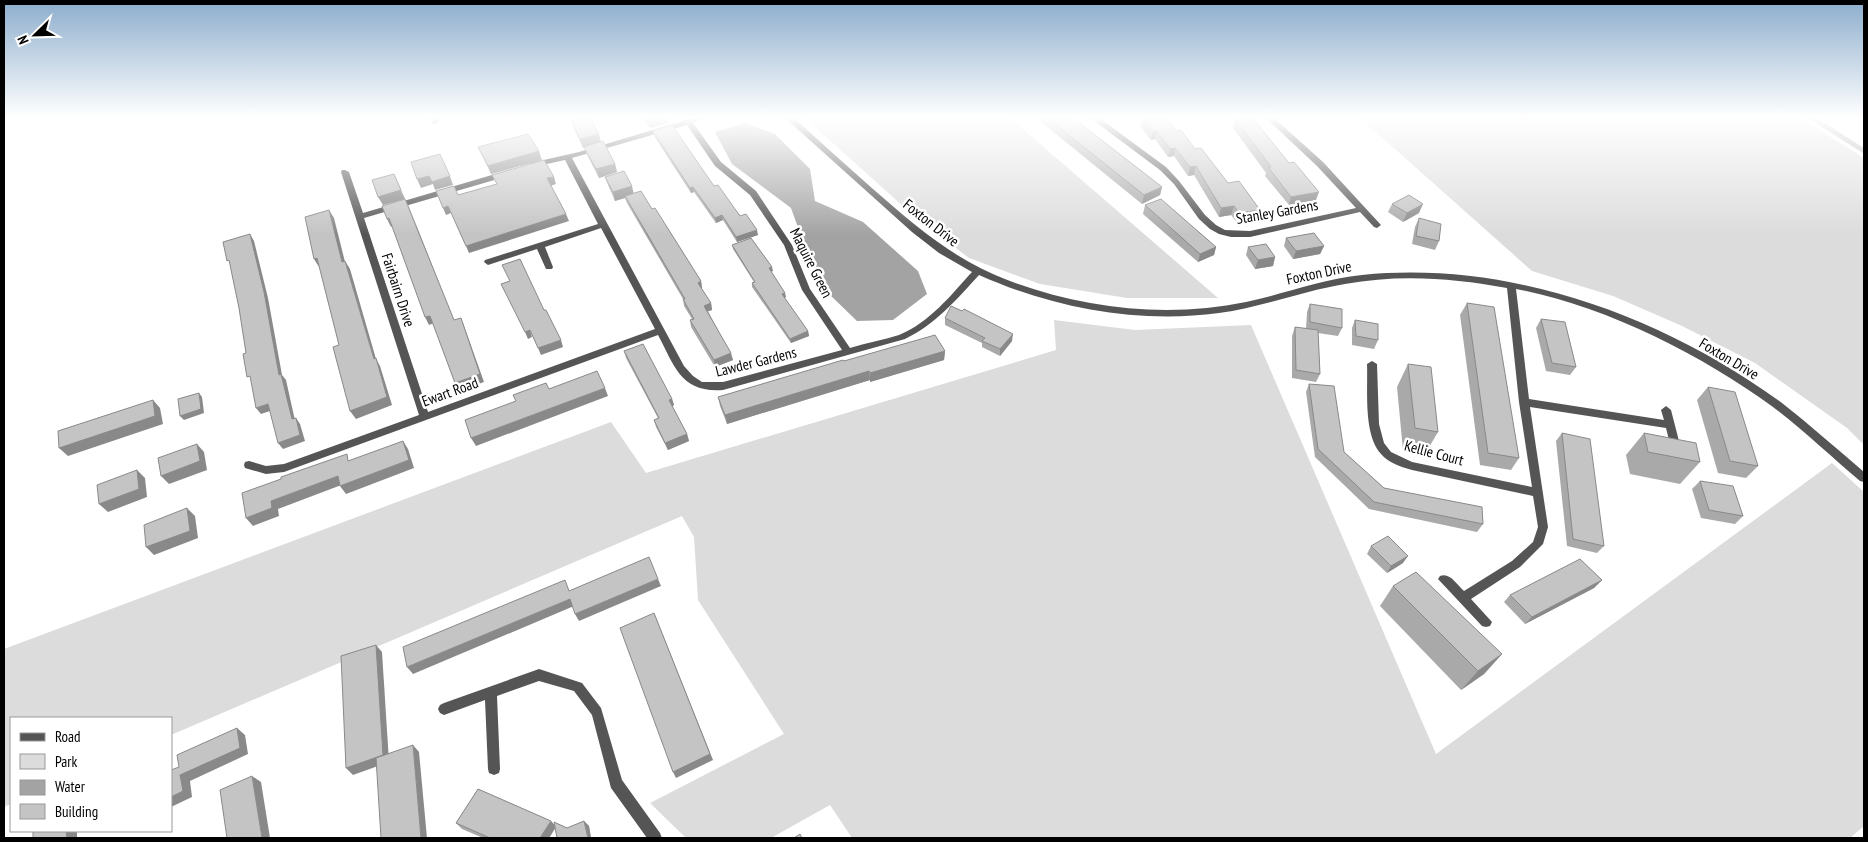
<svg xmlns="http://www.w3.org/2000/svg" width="1868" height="842" font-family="'PT Sans Narrow',sans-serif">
<rect width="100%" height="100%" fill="#fff"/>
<g fill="#dcdcdc">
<polygon points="804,117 1009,117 1218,298 1127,298 1040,284 969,258 915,217"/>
<polygon points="1359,117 1799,117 1864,158 1864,445 1847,428 1755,363 1680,325 1613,296 1532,271"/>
<polygon points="1054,320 1135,330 1251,325 1436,754 1832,463 1864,492 1864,826 1850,838 852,838 830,805 771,838 686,838 650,803 784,734 698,600 694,537 682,516 171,735 171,718 11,718 11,804 4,807 4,649 611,422 646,473 1056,350"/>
</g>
<polygon fill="#a3a3a3" points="746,123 775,134 810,169 815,201 863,222 918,271 927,294 893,320 857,321 827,292 804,244 791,208 732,164 715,132"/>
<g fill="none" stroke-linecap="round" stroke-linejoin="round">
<polyline stroke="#a3a3a3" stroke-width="5" points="1811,117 1864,151"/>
<polyline stroke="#555" stroke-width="8" points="433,117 435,120"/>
<g fill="#555" fill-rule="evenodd">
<path d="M696,117H708L693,123L721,162L756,191L792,245L810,289L850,348C866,343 883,340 899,335C929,323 951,295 972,272L939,253L912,232L784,117H793C819,141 846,165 873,189C918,228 954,260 1010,281C1085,309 1168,318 1246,302C1284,294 1322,279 1362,275C1510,260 1663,316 1782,403C1810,425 1837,449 1864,472V482L1860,481C1831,457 1804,430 1773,407C1702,355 1603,305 1516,289L1529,399L1664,420L1661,410L1666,406L1671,410L1680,445L1679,448H1671L1666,428L1530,407L1548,527L1543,544L1520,567L1471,599L1492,622L1490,626L1486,627L1482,626L1438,579L1440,576C1450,572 1457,585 1464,591L1512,561L1533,542L1538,527L1533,496L1412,470C1401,467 1389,463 1381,454C1363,434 1368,390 1367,364L1372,361L1377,364L1379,424L1384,443L1391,452L1412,462L1532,487L1519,402L1507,288C1453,278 1399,274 1345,284C1303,291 1262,307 1219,313C1138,324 1053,308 979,275C956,300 936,324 905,339L723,390C681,393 675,367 658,335L284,472L266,474L245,468L244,465L245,462L249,461L266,466L284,464L419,415L341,172L342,170H345L349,172L363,213L502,172H505L509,174L508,176L364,218L428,412L655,329L601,228L545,247L553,267L552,269H546L537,249L488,265L484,262L485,260L598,224L565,160L533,167H530V163L579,152ZM687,125L715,166L750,195L784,245L802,290L842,350L723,382H702L693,376L684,366L572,158Z"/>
<polygon points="1089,117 1098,117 1166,167 1179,181 1205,215 1216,225 1225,230 1250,231 1356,208 1317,166 1265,117 1273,117 1323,162 1381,225 1377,228 1374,227 1360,212 1250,237 1231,237 1219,234 1210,229 1199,219 1174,184 1160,170"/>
<polygon points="539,669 582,683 601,708 622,780 660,833 662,838 647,838 611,788 592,715 574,691 539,681 497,696 500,769 499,773 494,775 489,773 488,769 485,700 444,715 440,713 438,709 440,705 444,703"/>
</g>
</g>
<g fill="#a9a9a9">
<polygon points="642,117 667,117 668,123 650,128"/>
<polygon points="1035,117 1072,117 1162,187 1160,195 1142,204"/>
<polygon points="1142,117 1177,131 1228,183 1260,210 1258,218 1237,222 1231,215 1219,217 1194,175 1188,176 1174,156 1168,157 1155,139 1151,140 1140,126"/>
<polygon points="1235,119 1316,200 1289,205 1265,176 1266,173 1233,128"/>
<polygon points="571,121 601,142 615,164 617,172 599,178 587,155 585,147 583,148 574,129"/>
<polygon points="653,131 714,186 758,235 737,242 723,220 716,223 694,192 691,193 654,136"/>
<polygon points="478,147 542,160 491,174"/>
<polygon points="605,177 634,194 701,281 702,288 701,288 711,303 712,310 708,311 733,360 715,367 691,327 690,320 692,319 684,306 683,299 627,203 625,198 615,201 608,185"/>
<polygon points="1392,204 1419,213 1403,222 1388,212"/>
<polygon points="1145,205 1216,247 1214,255 1198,262 1143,214"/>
<polygon points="1419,218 1439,241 1435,250 1412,244 1415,227"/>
<polygon points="1286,238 1324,246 1320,254 1293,259 1284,246"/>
<polygon points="732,245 773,271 771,272 786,297 784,298 808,331 809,336 791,343 752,287 752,283 754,282 733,249"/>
<polygon points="1248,247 1275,257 1273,266 1255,269 1246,255"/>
<polygon points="1467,303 1519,458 1511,470 1480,465 1460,315"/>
<polygon points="1310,304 1342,328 1338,336 1318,333 1320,374 1316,382 1292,378 1292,336 1295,327 1306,329 1307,312"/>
<polygon points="945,318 1012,341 1000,356 982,347 982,343 945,325"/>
<polygon points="1541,319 1576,367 1570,375 1546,371 1536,328"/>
<polygon points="1355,320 1378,340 1374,349 1352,345 1352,328"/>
<polygon points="624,351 672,399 674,405 672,406 687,434 689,441 668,450 656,427 654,420 658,418 626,358"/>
<polygon points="945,351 944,360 870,382 870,380 727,424 720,406 718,397 844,361"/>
<polygon points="1408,364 1438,432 1425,454 1403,450 1397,387"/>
<polygon points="1309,384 1344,452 1384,488 1483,524 1477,532 1369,509 1315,457 1306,392"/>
<polygon points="1708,387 1758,466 1746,478 1718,473 1697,400"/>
<polygon points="1562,433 1604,546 1597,553 1567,546 1556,441"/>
<polygon points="1644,433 1700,462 1680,484 1630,474 1626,455"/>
<polygon points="1700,481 1743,516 1735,524 1701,518 1692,489"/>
<polygon points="1371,546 1403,563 1387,573 1367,554"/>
<polygon points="1602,580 1594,588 1525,624 1504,602 1510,595"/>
<polygon points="1393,586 1502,654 1484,674 1461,690 1380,606"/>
<polygon points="478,789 551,821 554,825 554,822 567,828 584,821 589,826 591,838 557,838 555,828 549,838 483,838 462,829 456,823"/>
</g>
<g fill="#898989">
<polygon points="658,117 667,117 668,123 650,128 648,120"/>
<polygon points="1153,131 1157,131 1155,139 1151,140"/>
<polygon points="599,134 601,142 583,148 580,139"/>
<polygon points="1175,148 1174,156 1168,157 1170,149"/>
<polygon points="539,151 542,160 491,174 488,166"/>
<polygon points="615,164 617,172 599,178 596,169"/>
<polygon points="1196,166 1194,175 1188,176 1190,167"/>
<polygon points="394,174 405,199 383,205 378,197"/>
<polygon points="429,176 450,176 453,185 435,190 433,184 421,188 417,179"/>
<polygon points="554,177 556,184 550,186 547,178"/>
<polygon points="632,186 634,195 615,201 613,192"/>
<polygon points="693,187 694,192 691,193 690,188"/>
<polygon points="1162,187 1160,195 1142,204 1144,195"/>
<polygon points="1319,192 1316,200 1289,205 1291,197"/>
<polygon points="405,199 409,207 457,328 454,320"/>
<polygon points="1423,204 1419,213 1403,222 1407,213"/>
<polygon points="448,206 451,213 446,215 443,208"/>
<polygon points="1234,206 1231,215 1219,217 1221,208"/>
<polygon points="329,210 334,218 347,270 342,262"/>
<polygon points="1260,210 1258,218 1237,222 1239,213"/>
<polygon points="566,214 569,221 469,253 466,246"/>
<polygon points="722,215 723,220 716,223 715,218"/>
<polygon points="389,218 393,226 391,227 387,219"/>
<polygon points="757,230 758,235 737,242 736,237"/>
<polygon points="250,234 254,241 268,298 282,375 286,380 296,425 292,419 279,375"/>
<polygon points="1324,246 1320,254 1293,259 1296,251"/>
<polygon points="1216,247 1214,255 1198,262 1200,254"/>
<polygon points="1275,257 1273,266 1255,269 1258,260"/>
<polygon points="317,258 319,267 314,259"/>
<polygon points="345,261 350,269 376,359 380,366 392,405 356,419 350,411 374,359"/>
<polygon points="772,267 773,271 769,272 769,268"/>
<polygon points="701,281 702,288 699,289 698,283"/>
<polygon points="785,293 786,297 782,299 782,294"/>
<polygon points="711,303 712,310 706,312 704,306"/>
<polygon points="430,316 434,323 429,325 425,317"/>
<polygon points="461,318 464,326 484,382 459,391 455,383"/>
<polygon points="530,330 532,337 528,339 525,332"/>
<polygon points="808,331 809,336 791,343 790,339"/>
<polygon points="1013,334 1012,341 1000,356 1000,349"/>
<polygon points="561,340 563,347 541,355 538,348"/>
<polygon points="945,351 944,360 870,382 870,373"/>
<polygon points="731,353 733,360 715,367 714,360"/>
<polygon points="869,371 870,380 727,424 725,415"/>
<polygon points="605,388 608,396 476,446 471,438"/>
<polygon points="199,393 202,397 204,413 184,420 180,416"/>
<polygon points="672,399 674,405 671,407 669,400"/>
<polygon points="153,400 160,408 163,424 68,456 59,448"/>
<polygon points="268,404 273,410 261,414 256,408"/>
<polygon points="296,418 300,424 305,441 283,449 278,443"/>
<polygon points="687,434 689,441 668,450 665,443"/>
<polygon points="403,441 408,449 414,468 346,494 340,486"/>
<polygon points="197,444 204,452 207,470 169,484 161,476"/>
<polygon points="137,470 145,478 147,497 108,512 99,504"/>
<polygon points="338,476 344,484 278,509 279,516 253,526 246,518 271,501"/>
<polygon points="187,508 195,516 198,538 154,555 146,547"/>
<polygon points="1408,556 1403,563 1387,573 1391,566"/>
<polygon points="658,579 661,586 579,621 575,614"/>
<polygon points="1602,580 1594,588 1525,624 1532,617"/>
<polygon points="570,599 574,606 413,674 407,667"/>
<polygon points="654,613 713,760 676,778 673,772"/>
<polygon points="376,645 382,652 389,762 353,775 346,768"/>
<polygon points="1502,654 1484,674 1461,690 1478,671"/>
<polygon points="237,728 245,735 248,754 190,781 192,797 171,807 171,797 180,775"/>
<polygon points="413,745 419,752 427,838 421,838"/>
<polygon points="252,776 261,782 270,838 262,838"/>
<polygon points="551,821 556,827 549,838 540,838"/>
<polygon points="584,821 589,826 591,838 588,838"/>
<polygon points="66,831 77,831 77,838 67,838"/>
</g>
<g fill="#c4c4c4" stroke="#898989">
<polygon points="585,117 590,117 599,134 580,139 571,121"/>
<polygon points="646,117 658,117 648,120"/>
<polygon points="1046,117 1072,117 1162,187 1144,195"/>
<polygon points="1142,117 1166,117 1177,131 1181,130 1195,149 1201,148 1228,183 1239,181 1260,210 1239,213 1234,206 1221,208 1196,166 1190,167 1175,148 1170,149 1157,131 1153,131"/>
<polygon points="1252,117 1289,163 1294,162 1319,192 1291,197 1268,167 1271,167 1235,119"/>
<polygon points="672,125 714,186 718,185 740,216 746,214 757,230 736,237 722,215 715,218 693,187 690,188 653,131"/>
<polygon points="528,134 539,151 488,166 478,147"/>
<polygon points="603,141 615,164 596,169 584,147"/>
<polygon points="440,154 450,176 432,182 429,176 417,179 411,162"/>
<polygon points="544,160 554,177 547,178 566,214 466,246 448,206 443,208 436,191 454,186 458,195 497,184 492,175"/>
<polygon points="624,171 632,186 613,192 605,177"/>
<polygon points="394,174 401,190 378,197 372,180"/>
<polygon points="641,191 652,209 655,208 701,281 698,283 711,303 704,306 731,353 714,360 690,320 694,319 683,299 685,299 625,196"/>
<polygon points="1409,195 1423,204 1407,213 1392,204"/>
<polygon points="405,199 454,320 461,318 480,374 455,383 430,316 425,317 389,218 387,219 382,206"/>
<polygon points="1161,199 1216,247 1200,254 1145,205"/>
<polygon points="329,210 342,262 345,261 374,359 376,358 387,397 350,411 333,347 339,345 317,258 314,259 305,217"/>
<polygon points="1419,218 1441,224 1439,241 1416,236"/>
<polygon points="1314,233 1324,246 1296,251 1286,238"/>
<polygon points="250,234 264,292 279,375 281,374 292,419 296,418 300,435 278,443 268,404 256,408 250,376 247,377 243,354 246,353 239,308 229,260 227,261 223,242"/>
<polygon points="751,238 772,267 769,268 785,293 782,294 808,331 790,339 752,283 755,282 732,245"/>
<polygon points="1266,244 1275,257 1258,260 1248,247"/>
<polygon points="520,259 544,310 546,310 561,340 538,348 530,330 525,332 501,284 510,281 502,265"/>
<polygon points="1467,303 1494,307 1519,458 1488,453"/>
<polygon points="1310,304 1342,309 1342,328 1310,322"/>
<polygon points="951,306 962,311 964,309 1013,334 1000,349 982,341 985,338 945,318"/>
<polygon points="1541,319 1565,322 1576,367 1552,363"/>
<polygon points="1355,320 1378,324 1378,340 1356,336"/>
<polygon points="1295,327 1318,330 1320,374 1296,370"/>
<polygon points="935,335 945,351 870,373 869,371 725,415 718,397 843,360 844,361"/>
<polygon points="643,344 672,399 669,400 687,434 665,443 654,420 659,418 624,351"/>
<polygon points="1408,364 1431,367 1438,432 1415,428"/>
<polygon points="597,371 605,388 471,438 465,420 516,401 513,395 546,383 549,389"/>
<polygon points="1309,384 1334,386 1344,452 1384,488 1482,507 1483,524 1374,502 1318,449"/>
<polygon points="1708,387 1735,392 1758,466 1730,461"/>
<polygon points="199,393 201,409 180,416 178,399"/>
<polygon points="153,400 155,416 59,448 58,431"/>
<polygon points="1562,433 1590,439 1604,546 1573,539"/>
<polygon points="1644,433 1696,443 1700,462 1648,452"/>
<polygon points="403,441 409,460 340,486 338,476 271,501 272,508 246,518 242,493 281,479 281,477 347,454 348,461"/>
<polygon points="197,444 200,461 161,476 158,458"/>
<polygon points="137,470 139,489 99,504 97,485"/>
<polygon points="1700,481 1733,486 1743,516 1709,510"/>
<polygon points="187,508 190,531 146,547 144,525"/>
<polygon points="1388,536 1408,556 1391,566 1371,546"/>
<polygon points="649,557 658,579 575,614 570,599 407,667 403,647 565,580 569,591"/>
<polygon points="1580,559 1602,580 1532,617 1510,595"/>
<polygon points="1416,572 1502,654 1478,671 1393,586"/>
<polygon points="654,613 710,754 673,772 620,628"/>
<polygon points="376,645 383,755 346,768 341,656"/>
<polygon points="237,728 240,748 180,775 183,791 171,797 171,770 179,767 177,755"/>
<polygon points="413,745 421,838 381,838 376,758"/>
<polygon points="252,776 262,838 227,838 220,790"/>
<polygon points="478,789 551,821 540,838 490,838 456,823"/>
<polygon points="584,821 588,838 557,838 554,822 567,828"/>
<polygon points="33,831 66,831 67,838 33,838"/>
<polygon points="800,834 802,838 794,838"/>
</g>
<linearGradient id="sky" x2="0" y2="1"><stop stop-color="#8cadcc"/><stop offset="0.5" stop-color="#fff"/><stop offset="1" stop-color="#fff" stop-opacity="0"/></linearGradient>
<rect width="1868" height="235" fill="url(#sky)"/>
<g text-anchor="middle" stroke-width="5" stroke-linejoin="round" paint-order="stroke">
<g font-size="15" fill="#000" stroke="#fff">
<text transform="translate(1277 212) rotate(-10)" y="5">Stanley Gardens</text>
<text transform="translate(931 223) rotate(38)" y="5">Foxton Drive</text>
<text transform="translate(811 263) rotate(63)" y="5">Maquire Green</text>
<text transform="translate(1319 273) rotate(-12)" y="5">Foxton Drive</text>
<text transform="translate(398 290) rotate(72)" y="5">Fairbairn Drive</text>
<text transform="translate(1729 359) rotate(31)" y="5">Foxton Drive</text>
<text transform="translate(756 362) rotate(-14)" y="5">Lawder Gardens</text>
<text transform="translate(450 392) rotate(-20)" y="5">Ewart Road</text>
<text transform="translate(1434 453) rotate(15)" y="5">Kellie Court</text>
</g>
</g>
<rect width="1868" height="842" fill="none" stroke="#000000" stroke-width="10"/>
<rect x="10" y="717" width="162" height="115" fill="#ffffff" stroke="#999999"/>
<rect x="20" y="733" width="25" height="8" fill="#555555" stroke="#999999"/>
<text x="55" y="742" font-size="15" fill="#000000">Road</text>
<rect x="20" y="754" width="25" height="15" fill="#dcdcdc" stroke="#999999"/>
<text x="55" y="767" font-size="15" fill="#000000">Park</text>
<rect x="20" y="780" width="25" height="15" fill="#a3a3a3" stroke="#999999"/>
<text x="55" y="792" font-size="15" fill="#000000">Water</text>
<rect x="20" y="804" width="25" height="15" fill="#c4c4c4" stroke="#999999"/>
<text x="55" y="817" font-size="15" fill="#000000">Building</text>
<g transform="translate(35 35) rotate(247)" stroke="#ffffff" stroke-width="4" paint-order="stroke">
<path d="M0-4L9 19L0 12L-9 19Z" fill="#000000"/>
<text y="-8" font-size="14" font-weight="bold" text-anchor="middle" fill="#000000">N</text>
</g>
</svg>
